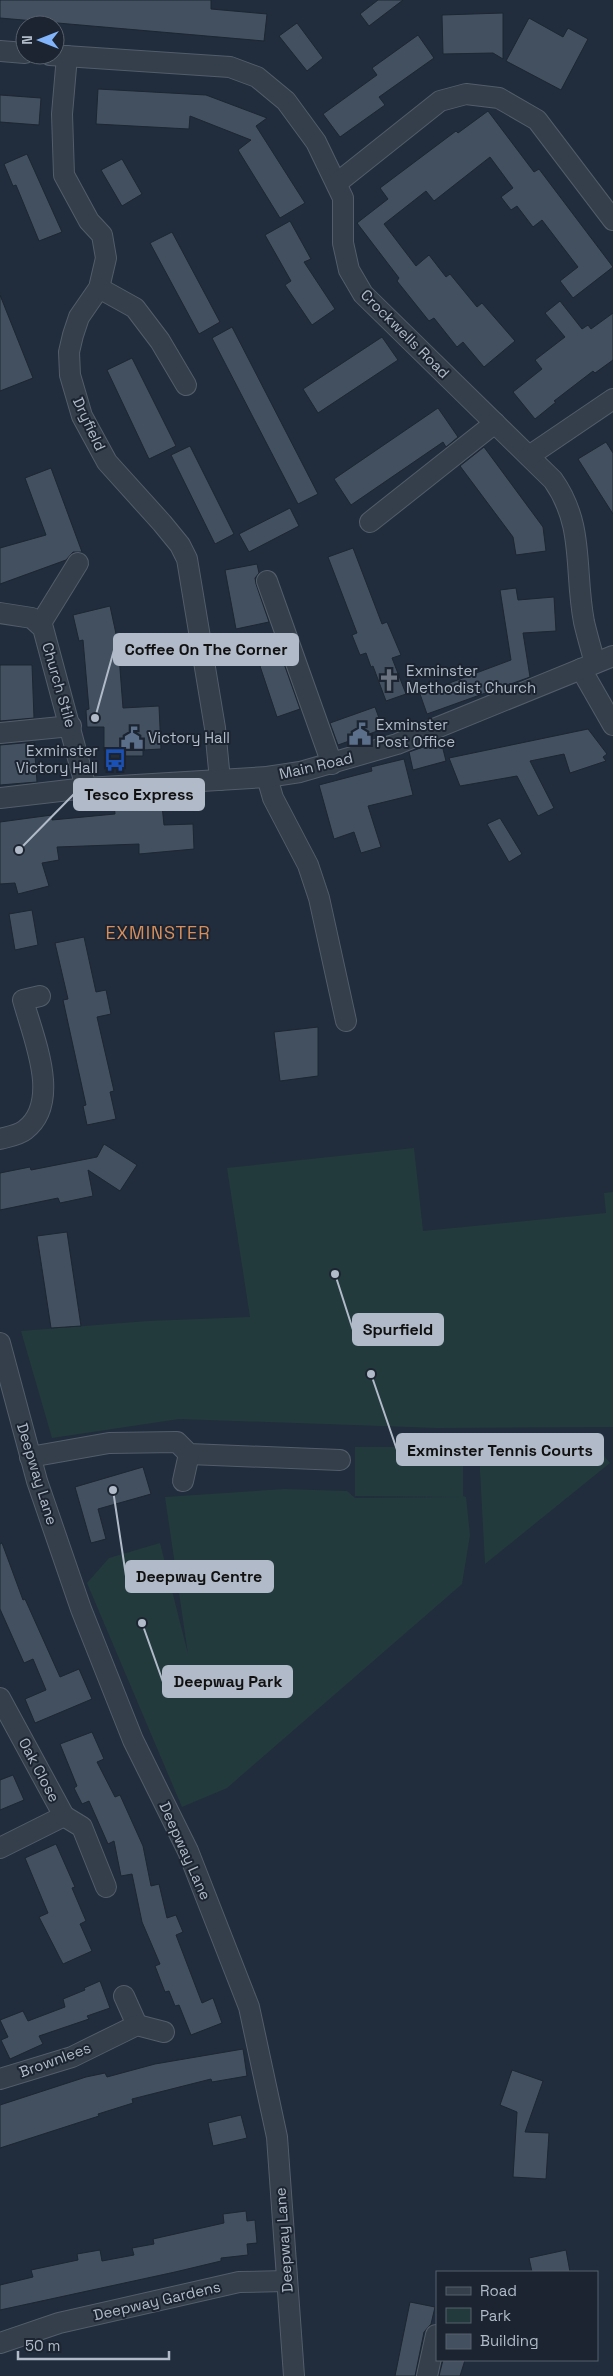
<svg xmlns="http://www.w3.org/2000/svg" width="613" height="2376" font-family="'Space Grotesk',sans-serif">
<rect width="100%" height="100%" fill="#212d3c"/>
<g fill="#233a3d">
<polygon points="414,1148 423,1231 606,1213 604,1193 613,1192 613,1427 438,1428 179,1419 52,1438 21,1331 148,1321 250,1317 227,1168"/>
<polygon points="355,1447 463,1447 463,1496 466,1497 470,1535 462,1584 227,1788 182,1807 87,1583 109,1558 160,1543 188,1654 165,1497 284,1489 347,1491 355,1498 459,1497 355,1496"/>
<polygon points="599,1450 610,1463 485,1564 479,1451"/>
</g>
<g fill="#425060" stroke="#1d2632">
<polygon points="0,0 211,0 211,9 267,14 264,41 0,18"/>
<polygon points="378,0 403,0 369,26 360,14"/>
<polygon points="503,13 503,59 493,53 443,54 442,15"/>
<polygon points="529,18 563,37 568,28 588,39 561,90 506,61"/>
<polygon points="297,23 323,58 307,71 279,36"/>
<polygon points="418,35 434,58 379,97 385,105 340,137 323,114 377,75 372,68"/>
<polygon points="98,89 206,95 267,118 256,126 305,203 280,218 238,150 251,140 190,116 189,129 96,124"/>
<polygon points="0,95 41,98 39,125 0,122"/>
<polygon points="488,111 534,172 539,169 613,267 573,298 560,281 578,267 542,220 533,227 517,206 511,210 501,197 513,188 490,157 434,201 426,191 384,224 416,266 429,255 446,277 450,274 477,307 482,303 515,341 484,367 463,342 457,347 434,318 429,321 397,281 399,278 357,223 388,199 380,188 456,131 458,133"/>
<polygon points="27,154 62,232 39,241 16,185 13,186 4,164"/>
<polygon points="122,159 142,194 122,206 101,170"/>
<polygon points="290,221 311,259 304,262 335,309 312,325 285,285 291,281 265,235"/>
<polygon points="172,232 220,322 199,334 150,243"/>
<polygon points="0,295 33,378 0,391"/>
<polygon points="560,301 582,329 588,325 591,329 613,313 613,360 595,373 593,371 554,401 556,402 535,419 513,392 542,369 535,360 565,337 545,313"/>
<polygon points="232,327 318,494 298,504 212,338"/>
<polygon points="382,337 398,360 318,413 303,389"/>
<polygon points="132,358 176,446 149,459 107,370"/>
<polygon points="438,408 458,437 446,447 443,442 351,505 334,479"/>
<polygon points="606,442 613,453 613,514 578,459"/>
<polygon points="190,446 234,534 215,544 171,455"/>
<polygon points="484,447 543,527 546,551 516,555 513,537 460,466"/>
<polygon points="51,468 82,552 73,552 66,560 0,584 0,548 46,535 25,478"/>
<polygon points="290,508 299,526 249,552 239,534"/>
<polygon points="353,548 382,624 387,622 401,655 392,658 406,694 386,701 373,666 371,667 366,653 360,655 352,635 357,633 328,557"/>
<polygon points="257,564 259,573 255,578 256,584 269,622 236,629 225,570"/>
<polygon points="516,588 518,600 554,597 556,631 523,633 530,677 427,714 420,694 511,660 500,590"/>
<polygon points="110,606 118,643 123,708 159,706 161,749 143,750 143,756 122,756 122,750 104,751 104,727 87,727 86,710 89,709 83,640 79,641 73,615"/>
<polygon points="282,658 300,709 277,717 260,666"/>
<polygon points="0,665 32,665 34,718 0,721"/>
<polygon points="375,707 383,729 338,745 330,723"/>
<polygon points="588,729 607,754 603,757 606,761 570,773 564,754 530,761 554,808 538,816 517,776 460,786 449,758"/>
<polygon points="441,741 446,761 413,770 409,752"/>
<polygon points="34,742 37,782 0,785 0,745"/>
<polygon points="404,759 413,795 368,806 381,847 361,853 354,832 334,839 319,785 372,771 371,767"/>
<polygon points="161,796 164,825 193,824 194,849 139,854 139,844 57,847 59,860 42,863 49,886 18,894 15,883 0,884 0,822 52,815 52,820 115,814 114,803 138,802 137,798"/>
<polygon points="500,818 522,854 509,862 487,824"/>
<polygon points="32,910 38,945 15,950 9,914"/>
<polygon points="84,937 96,992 106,990 111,1014 97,1017 114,1091 110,1092 116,1119 87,1125 83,1106 86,1105 63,1000 68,999 55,943"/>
<polygon points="318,1027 318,1076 280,1081 274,1032"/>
<polygon points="104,1144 137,1165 120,1191 88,1170 93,1196 60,1203 58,1198 0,1210 0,1173 30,1167 31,1170 97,1157"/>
<polygon points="67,1232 81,1326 51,1328 37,1236"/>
<polygon points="143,1467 151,1494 98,1509 106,1539 91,1543 75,1487"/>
<polygon points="2,1543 23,1600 25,1599 60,1677 79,1669 92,1699 35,1723 25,1699 46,1690 33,1659 24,1663 0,1609 0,1544"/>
<polygon points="92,1732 104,1759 97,1762 115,1797 120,1795 143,1846 151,1886 159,1884 167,1918 176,1915 183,1932 176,1935 202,2003 213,1998 222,2023 191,2035 179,2005 175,2006 169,1991 165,1992 155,1966 160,1964 142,1922 132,1874 121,1876 114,1841 108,1844 89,1801 82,1804 74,1788 77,1786 60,1744"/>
<polygon points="13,1775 24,1800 0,1810 0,1780"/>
<polygon points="56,1844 75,1887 72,1888 86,1921 80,1924 92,1951 63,1964 39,1917 48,1913 25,1858"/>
<polygon points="100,1981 110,2008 87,2016 89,2019 39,2036 43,2044 10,2059 1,2040 8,2037 0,2020 23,2011 28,2021 65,2007 63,1999 85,1990 84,1988"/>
<polygon points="243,2049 247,2076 212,2082 211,2079 132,2099 133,2103 98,2114 99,2116 0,2148 0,2105 86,2077 105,2073 107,2077 155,2064"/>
<polygon points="512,2070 543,2081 525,2132 549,2133 546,2179 513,2177 517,2112 500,2105"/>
<polygon points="241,2115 247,2138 213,2146 208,2123"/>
<polygon points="246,2211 247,2221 255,2220 257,2243 247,2244 248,2255 221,2258 221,2261 175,2272 0,2310 0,2285 33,2277 31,2270 78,2260 77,2254 100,2250 102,2261 134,2255 132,2248 154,2244 153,2239 224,2223 223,2214"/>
<polygon points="566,2250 570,2272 532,2272 529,2258"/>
<polygon points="410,2302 435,2307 431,2324 424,2332 415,2376 395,2376"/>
<polygon points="443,2360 465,2360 460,2376 439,2376"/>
</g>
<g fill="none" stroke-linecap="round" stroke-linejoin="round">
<defs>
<g id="minor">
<polyline points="0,51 25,53"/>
<path d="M50,55L230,67L257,77L286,101L316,142L343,198V243L349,270L363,294L553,480C585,525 574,570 584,622C587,635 591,649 595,663"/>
<polyline points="67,56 62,114 64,175 89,221 102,235 106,258 99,288 79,317 73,335 69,352 70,375 82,416 107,462 162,523 180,545 187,559 215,728 220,780"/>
<polyline points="337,183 440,101 466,94 499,98 537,120 613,220"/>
<polyline points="99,288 135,308 160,341 186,385"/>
<polyline points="529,456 613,399"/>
<polyline points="370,522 495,423"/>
<polyline points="267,581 332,764"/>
<polyline points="0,613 32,618 43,628 86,788"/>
<polyline points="41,623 78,563"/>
<polyline points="581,669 613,725"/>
<polyline points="0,733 71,726"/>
<polyline points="267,777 273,798 308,865 319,898 346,1021"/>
<polyline points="0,798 86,788 267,777 300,772 397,744 613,656"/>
<path d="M0,1139C7,1137 19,1135 25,1130C62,1102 33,1037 23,1000L40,996"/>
<polyline points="0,1343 37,1481 81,1609 133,1740 188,1851 249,2007 277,2137 294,2376"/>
<polyline points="30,1457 109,1443 177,1442 189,1454 340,1460"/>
<polyline points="183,1481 189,1454"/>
<polyline points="0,1698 64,1816 0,1848"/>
<polyline points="64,1816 82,1827 106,1887"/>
<polyline points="124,1996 137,2025"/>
<polyline points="0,2079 72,2057 137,2025 164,2032"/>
<polyline points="0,2343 59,2323 239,2282 286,2281"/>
<polyline points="427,2376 436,2335"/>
</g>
</defs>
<use href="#minor" stroke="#535d6a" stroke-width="22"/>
<use href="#minor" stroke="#353f4c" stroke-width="20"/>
</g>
<defs>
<symbol id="church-bare" viewBox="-9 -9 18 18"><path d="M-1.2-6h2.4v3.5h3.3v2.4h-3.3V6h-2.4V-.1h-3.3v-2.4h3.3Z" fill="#6b7280" stroke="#1b2430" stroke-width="2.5" paint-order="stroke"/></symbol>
<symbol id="civic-bare" viewBox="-9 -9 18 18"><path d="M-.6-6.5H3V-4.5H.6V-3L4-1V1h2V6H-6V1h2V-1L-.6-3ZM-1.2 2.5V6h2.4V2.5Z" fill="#5c6f8a" stroke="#1b2430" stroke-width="2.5" paint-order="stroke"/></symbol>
<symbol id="bus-bare" viewBox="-9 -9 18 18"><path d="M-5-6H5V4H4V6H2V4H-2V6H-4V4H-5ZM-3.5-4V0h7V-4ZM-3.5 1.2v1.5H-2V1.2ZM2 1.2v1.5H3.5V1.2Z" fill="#1a4fb4" stroke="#1b2430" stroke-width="2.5" paint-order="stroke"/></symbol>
</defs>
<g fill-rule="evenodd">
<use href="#church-bare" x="373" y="664" width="32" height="32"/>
<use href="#civic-bare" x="344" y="718" width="32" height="32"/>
<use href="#civic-bare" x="116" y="722" width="32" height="32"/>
<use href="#bus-bare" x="99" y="744" width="32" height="32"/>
</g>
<g text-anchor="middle" stroke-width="4" stroke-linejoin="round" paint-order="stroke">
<g font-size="15" fill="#b0bac8" stroke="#1b2430">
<text transform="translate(405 334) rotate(45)" y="5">Crockwells Road</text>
<text transform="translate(89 424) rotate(65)" y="5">Dryfield</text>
<text transform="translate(59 685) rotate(74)" y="5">Church Stile</text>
<text transform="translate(316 766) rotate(-13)" y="5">Main Road</text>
<text transform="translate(37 1474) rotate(73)" y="5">Deepway Lane</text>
<text transform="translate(39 1770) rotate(62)" y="5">Oak Close</text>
<text transform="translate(185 1851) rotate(66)" y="5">Deepway Lane</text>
<text transform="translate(55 2060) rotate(-20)" y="5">Brownlees</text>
<text transform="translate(284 2240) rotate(-94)" y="5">Deepway Lane</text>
<text transform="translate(157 2301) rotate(-13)" y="5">Deepway Gardens</text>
</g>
<g font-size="15" fill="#b0bac8" stroke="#1b2430" text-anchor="start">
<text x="406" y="676">Exminster<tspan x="406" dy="17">Methodist Church</tspan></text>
<text x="376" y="730">Exminster<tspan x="376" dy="17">Post Office</tspan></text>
<text x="148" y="743">Victory Hall</text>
<text x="98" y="756" text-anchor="end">Exminster<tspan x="98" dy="17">Victory Hall</tspan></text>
</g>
<g font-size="18" letter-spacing="1" fill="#d78e5c" stroke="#1b2430">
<text x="158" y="939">EXMINSTER</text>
</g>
</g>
<path fill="none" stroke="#b0bac8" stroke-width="2" d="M95 718L114 650M19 850L74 794M335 1274L353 1330M371 1374L397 1450M113 1490L126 1576M142 1623L163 1682"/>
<g fill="#b0bac8" stroke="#1b2430" stroke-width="2">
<circle cx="95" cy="718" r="5"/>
<circle cx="19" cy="850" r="5"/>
<circle cx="335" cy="1274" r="5"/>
<circle cx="371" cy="1374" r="5"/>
<circle cx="113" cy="1490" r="5"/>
<circle cx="142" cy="1623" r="5"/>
</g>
<g fill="#b0bac8" stroke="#b0bac8" stroke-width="2">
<rect x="114" y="634" width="184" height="31" rx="5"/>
<rect x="74" y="779" width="130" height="31" rx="5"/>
<rect x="353" y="1314" width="90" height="31" rx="5"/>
<rect x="397" y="1434" width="206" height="31" rx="5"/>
<rect x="126" y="1561" width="147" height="31" rx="5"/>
<rect x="163" y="1666" width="129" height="31" rx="5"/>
</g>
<g font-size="16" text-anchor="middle" font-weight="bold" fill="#111">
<text x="206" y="655">Coffee On The Corner</text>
<text x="139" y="800">Tesco Express</text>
<text x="398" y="1335">Spurfield</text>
<text x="500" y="1456">Exminster Tennis Courts</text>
<text x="199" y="1582">Deepway Centre</text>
<text x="228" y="1687">Deepway Park</text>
</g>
<rect x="436" y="2271" width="162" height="90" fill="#1b2430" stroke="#57606d"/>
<rect x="446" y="2287" width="25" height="8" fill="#353f4c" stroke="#57606d"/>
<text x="480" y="2296" font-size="15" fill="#b0bac8">Road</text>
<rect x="446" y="2308" width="25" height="15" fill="#233a3d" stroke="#57606d"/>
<text x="480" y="2321" font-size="15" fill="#b0bac8">Park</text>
<rect x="446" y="2334" width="25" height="15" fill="#425060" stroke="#57606d"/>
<text x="480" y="2346" font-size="15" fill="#b0bac8">Building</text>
<g transform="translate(40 40) rotate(270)"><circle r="24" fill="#1b2430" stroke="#57606d"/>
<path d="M0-4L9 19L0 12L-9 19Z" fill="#82b4fb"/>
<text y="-8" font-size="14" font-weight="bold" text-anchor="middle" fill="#b0bac8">N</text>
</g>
<path d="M18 2351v8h151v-8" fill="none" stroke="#b0bac8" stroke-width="2.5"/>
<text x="25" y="2351" font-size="15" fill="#b0bac8" stroke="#1b2430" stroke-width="4" paint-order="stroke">50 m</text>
</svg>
